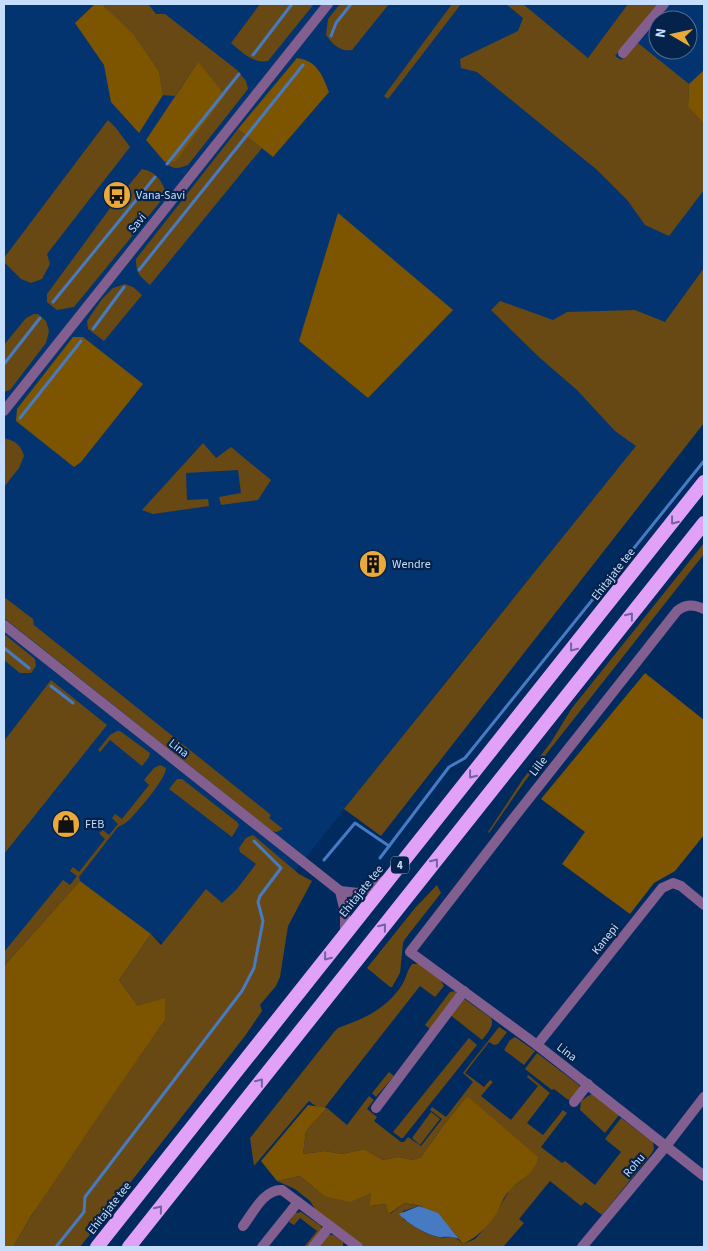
<svg xmlns="http://www.w3.org/2000/svg" width="708" height="1251" font-family="'Source Sans 3',sans-serif">
<rect width="100%" height="100%" fill="#012a5f"/>
<path fill="#04346f" fill-rule="evenodd" d="M4,4H704V358L628,457L459,665L210,978L80,881L4,966ZM658,20H688V50H658Z"/>
<g fill="#684913">
<path d="M102,4H148L156,14H165L237,70L246,81L248,89L188,165C177,169 172,170 164,161L175,162L198,62L175,96L163,95L159,71L134,36Z"/>
<path d="M260,4H314L268,61C253,64 242,52 231,43Z"/>
<path d="M340,4H389L352,50C339,52 333,44 326,35L328,19Z"/>
<polygon points="452,4 461,4 388,99 384,96"/>
<polygon points="506,4 523,4 588,58 628,4 658,4 615,56 621,60 638,43 689,84 688,107 704,122 704,190 669,236 645,225 628,201 596,169 477,72 461,68 460,59 518,31 523,18"/>
<polygon points="108,120 116,128 130,147 47,254 50,264 42,279 31,283 21,279 4,262 4,258"/>
<path d="M238,129L262,148L150,285C140,276 136,274 136,259Z"/>
<path d="M142,169C155,172 160,178 165,190L160,202L74,307L57,310L47,302V294L111,207Z"/>
<polygon points="704,268 704,423 381,836 344,809 636,446 615,431 577,390 540,358 491,310 500,301 553,320 567,312 635,310 665,322"/>
<polygon points="125,284 133,287 142,295 104,341 88,329 87,321 102,299 113,288"/>
<polygon points="34,314 38,314 46,321 49,331 46,343 10,390 4,392 4,345 26,318"/>
<path d="M4,438C15,441 21,445 24,456L19,468L4,487Z"/>
<polygon points="203,443 216,458 231,447 271,480 258,500 221,505 219,497 241,493 238,470 186,473 187,500 208,499 209,506 153,514 142,510"/>
<polygon points="704,543 704,554 525,781 489,833 488,832 523,779 551,742 572,708"/>
<polygon points="4,597 33,619 34,625 271,815 269,818 283,829 277,832 272,831 4,618"/>
<polygon points="4,634 35,659 36,666 31,673 20,673 4,660"/>
<polygon points="51,680 107,725 4,854 4,741"/>
<polygon points="117,731 120,731 150,753 149,757 142,766 110,740 100,752 98,750 110,735"/>
<path d="M160,765L166,768C166,779 137,812 129,820C126,823 122,825 118,827L79,877L80,881L4,966V952L63,880L70,885L77,876L70,871L73,867L79,872L105,839L99,833L103,830L109,835L118,824L112,818L115,814L122,819L149,785L144,780L154,768Z"/>
<polygon points="177,779 182,779 237,822 239,825 232,837 169,789"/>
<path d="M253,835L299,874L312,881L288,926L280,977L276,986L260,1005L262,1011L245,1036L80,1247H13C58,1168 113,1094 165,1020L138,1006L119,980L151,934L161,945L206,889L222,903L237,889L256,864L240,852L239,848L246,838Z"/>
<polygon points="437,885 441,893 405,939 403,943 400,973 392,987 390,987 367,968 415,908"/>
<path d="M412,964H419L440,979L444,986L435,997L420,986L322,1111L309,1101L254,1166L250,1138L334,1032L338,1028C365,1018 385,1010 402,985C406,979 407,970 412,964Z"/>
<polygon points="456,991 456,997 430,1029 425,1025 450,992"/>
<path d="M463,998L491,1018C495,1026 487,1033 482,1040L449,1014Z"/>
<path d="M499,1027L507,1032L498,1044L494,1045L489,1042L465,1073L484,1087L490,1080L493,1082L481,1096L511,1120L538,1086L527,1077L528,1075L550,1093L527,1123L543,1135L563,1110L567,1113L541,1147L562,1163L565,1161L595,1185L621,1152L605,1139L621,1118L653,1142L654,1149L652,1153L602,1215L585,1202L581,1206L550,1181L519,1219L524,1223L503,1247H362L319,1215L310,1201L295,1189L277,1181L300,1176L324,1196L372,1193L371,1206L386,1204L390,1214L404,1203L419,1206L403,1211V1219C413,1225 426,1235 438,1237C449,1239 453,1233 463,1244L475,1239L484,1229L498,1210L510,1189L523,1179L467,1096L443,1126L421,1157L413,1160L398,1157L383,1160L364,1149L342,1154L325,1151L303,1154L306,1131L327,1108L347,1125L369,1096L374,1100L367,1109L377,1117L374,1121L401,1142H404L408,1137L421,1146L442,1119L430,1110L432,1107L446,1117L473,1082L463,1073Z"/>
<polygon points="515,1037 535,1051 524,1065 504,1050 510,1040"/>
<polygon points="469,1038 477,1045 403,1138 401,1138 393,1132"/>
<polygon points="537,1053 579,1085 580,1088 570,1100 567,1099 554,1089 552,1090 525,1069"/>
<polygon points="389,1072 394,1076 376,1097 372,1093"/>
<polygon points="592,1094 619,1115 605,1133 580,1110 581,1101 588,1096"/>
<polygon points="431,1112 440,1119 420,1145 412,1138"/>
<polygon points="301,1212 321,1226 322,1230 309,1247 304,1247 317,1231 300,1218 294,1225 289,1222 295,1213"/>
<polygon points="329,1235 333,1235 343,1242 343,1247 318,1247"/>
</g>
<g fill="#7d5500">
<polygon points="95,4 102,4 133,34 159,71 163,95 139,133 111,102 104,65 75,23"/>
<path d="M297,58C317,61 322,74 329,92L273,157L238,129Z"/>
<polygon points="198,62 225,95 175,162 164,161 146,140"/>
<polygon points="704,70 704,123 688,107 689,84"/>
<polygon points="338,213 453,310 368,398 299,341"/>
<polygon points="73,337 83,337 143,384 81,462 74,467 16,421 17,409"/>
<polygon points="645,673 704,720 704,835 675,871 654,883 630,914 562,864 585,832 541,799"/>
<polygon points="80,881 151,934 119,980 138,1006 165,998 165,1020 103,1109 31,1216 13,1247 4,1247 4,966"/>
<path d="M467,1096L538,1157C536,1172 521,1179 511,1189C505,1194 502,1202 499,1209C491,1224 478,1237 463,1244L451,1229L421,1206L404,1203L389,1214L386,1204L370,1206L371,1193L350,1202L324,1196L300,1176L277,1181L261,1161L308,1105L327,1108L306,1131L303,1154L325,1151L342,1154L364,1149L383,1160L398,1157L413,1160L421,1157L443,1126Z"/>
</g>
<path fill="#467bc4" d="M419,1206L438,1213L459,1239C450,1236 448,1237 440,1237C430,1237 405,1222 399,1214Z"/>
<g fill="none" stroke-linecap="round" stroke-linejoin="round">
<g stroke="#467bc4" stroke-width="3">
<polyline points="331,36 336,23 351,4"/>
<polyline points="253,55 292,4"/>
<polyline points="167,164 239,74"/>
<polyline points="139,270 303,65"/>
<polyline points="53,302 155,177"/>
<polyline points="93,329 124,287"/>
<polyline points="4,364 40,318"/>
<polyline points="20,418 81,341"/>
<polyline points="4,648 29,668"/>
<polyline points="51,686 73,703"/>
<polyline points="380,858 449,767 465,758 704,461"/>
<polyline points="324,860 355,823 389,846"/>
<polyline points="56,1247 84,1212 85,1197 242,991 254,968 263,921 258,902 260,896 281,868 254,841"/>
</g>
<g stroke="#835f8f" stroke-width="10">
<polyline points="623,53 664,4"/>
<path d="M704,609C693,604 686,604 677,611L516,815L410,952L537,1045L704,1176"/>
<polyline points="4,625 340,891"/>
<polyline points="345,934 345,912 340,891 358,893 386,880"/>
<polyline points="537,1045 662,888 673,883 681,886 704,905"/>
<polyline points="574,1102 588,1084"/>
<polyline points="376,1108 464,991"/>
<path d="M243,1226C253,1213 264,1189 282,1190L358,1247"/>
<polyline points="262,1247 298,1202"/>
<polyline points="313,1247 330,1226"/>
<polyline points="582,1247 667,1145 704,1097"/>
</g>
<polyline stroke="#835f8f" stroke-width="10" points="4,411 328,4"/>
<g stroke="#e1a1f7" stroke-width="14">
<polyline points="97,1247 704,482"/>
<polyline points="129,1247 704,523"/>
</g>
</g>
<defs><path id="oneway-chevron" d="M-2-3.5L2.5 0L-2 3.5" fill="none" stroke-width="1.6" stroke-linecap="round" stroke-linejoin="round" transform="scale(1.25)"/></defs>
<g stroke="#7262a0">
<use href="#oneway-chevron" transform="translate(674 521) rotate(128)"/>
<use href="#oneway-chevron" transform="translate(630 616) rotate(-52)"/>
<use href="#oneway-chevron" transform="translate(573 648) rotate(128)"/>
<use href="#oneway-chevron" transform="translate(472 775) rotate(128)"/>
<use href="#oneway-chevron" transform="translate(435 862) rotate(-52)"/>
<use href="#oneway-chevron" transform="translate(383 927) rotate(-51)"/>
<use href="#oneway-chevron" transform="translate(327 957) rotate(129)"/>
<use href="#oneway-chevron" transform="translate(260 1082) rotate(-51)"/>
<use href="#oneway-chevron" transform="translate(159 1209) rotate(-51)"/>
</g>
<defs>
<symbol id="bus-disc" viewBox="-11 -11 22 22"><circle r="9.5" fill="#eaaa39" stroke="#04224a"/><path d="M-5-6H5V4H4V6H2V4H-2V6H-4V4H-5ZM-3.5-4V0h7V-4ZM-3.5 1.2v1.5H-2V1.2ZM2 1.2v1.5H3.5V1.2Z" fill="#111"/></symbol>
<symbol id="building-disc" viewBox="-11 -11 22 22"><circle r="9.5" fill="#eaaa39" stroke="#04224a"/><path d="M-4-6H4V6H1V3H-1V6H-4ZM-2.5-4.3h1.7v1.8h-1.7ZM.8-4.3h1.7v1.8H.8ZM-2.5-1h1.7V.8h-1.7ZM.8-1h1.7V.8H.8Z" fill="#111"/></symbol>
<symbol id="shop-disc" viewBox="-11 -11 22 22"><circle r="9.5" fill="#eaaa39" stroke="#04224a"/><path d="M-5-2.5h2.3a2.7 3.5 0 0 1 5.4 0H5L5.5 6h-11ZM-1.5-2.5h3a1.5 2.3 0 0 0-3 0Z" fill="#111"/></symbol>
</defs>
<g fill-rule="evenodd">
<use href="#bus-disc" x="101" y="179" width="32" height="32"/>
<use href="#building-disc" x="357" y="548" width="32" height="32"/>
<use href="#shop-disc" x="50" y="808" width="32" height="32"/>
</g>
<g text-anchor="middle" stroke-width="4.5" stroke-linejoin="round" paint-order="stroke">
<rect fill="#04224a" stroke="#8ca6c8" stroke-width="1" x="391" y="856.5" width="18" height="17" rx="4"/>
<g font-size="11" font-weight="bold" fill="#c6defe">
<text x="400" y="869">4</text>
</g>
<g font-size="12" fill="#c6defe" stroke="#04224a" text-anchor="start">
<text x="136" y="199">Vana-Savi</text>
<text x="392" y="568">Wendre</text>
<text x="85" y="828">FEB</text>
</g>
<g font-size="12" fill="#c6defe" stroke="#04224a">
<text transform="translate(137 223) rotate(-51)" y="4">Savi</text>
<text transform="translate(613 574) rotate(-52)" y="4">Ehitajate tee</text>
<text transform="translate(179 748) rotate(38)" y="4">Lina</text>
<text transform="translate(538 766) rotate(-52)" y="4">Lille</text>
<text transform="translate(361 891) rotate(-51)" y="4">Ehitajate tee</text>
<text transform="translate(605 939) rotate(-52)" y="4">Kanepi</text>
<text transform="translate(567 1052) rotate(38)" y="4">Lina</text>
<text transform="translate(634 1165) rotate(-50)" y="4">Rohu</text>
<text transform="translate(109 1208) rotate(-52)" y="4">Ehitajate tee</text>
</g>
</g>
<rect width="708" height="1251" fill="none" stroke="#c6defe" stroke-width="10"/>
<g transform="translate(673 35) rotate(279)"><circle r="24" fill="#04224a" stroke="#526d92"/>
<path d="M0-4L9 19L0 12L-9 19Z" fill="#eaaa39"/>
<text y="-8" font-size="14" font-weight="bold" text-anchor="middle" fill="#c6defe">N</text>
</g>
</svg>
